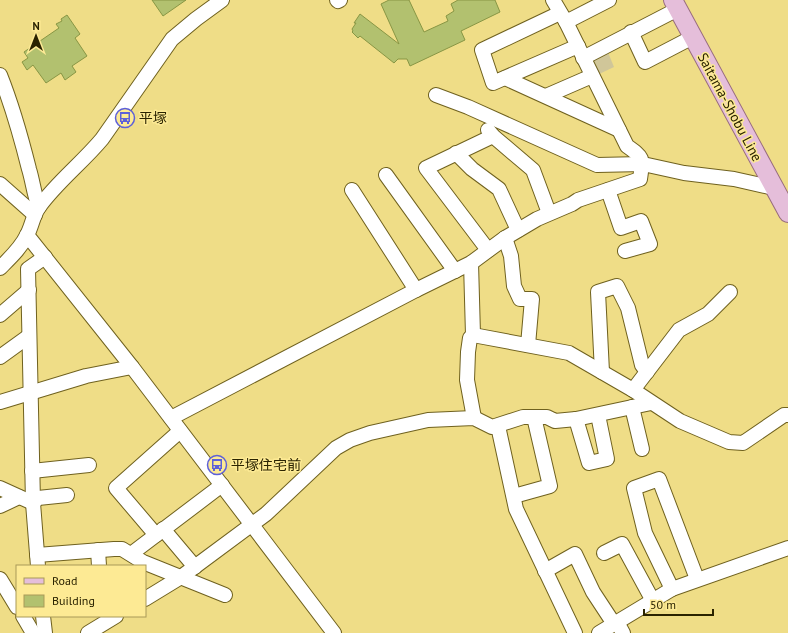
<svg xmlns="http://www.w3.org/2000/svg" width="788" height="633" font-family="'PT Sans','Noto Sans JP',sans-serif">
<rect width="100%" height="100%" fill="#efdd87"/>
<polygon fill="#d0c699" points="607,50 614,67 595,76 590,58"/>
<g fill="#b2c16f" stroke="#889644">
<polygon points="152,0 186,0 163,16"/>
<polygon points="389,0 409,0 424,32 448,21 446,16 454,11 451,4 458,0 495,0 500,12 461,31 465,40 410,66 407,59 398,59 394,63 360,36 358,38 352,32 353,31 352,29 356,23 354,23 360,14 399,44 381,4"/>
<polygon points="67,15 80,34 75,38 87,56 72,66 76,72 65,80 61,73 46,83 33,65 27,70 22,62 28,58 24,52 59,28 56,24 62,21 61,19"/>
</g>
<g fill="none" stroke-linecap="round" stroke-linejoin="round">
<defs>
<g id="minor">
<polyline points="337,0 338,1 340,0"/>
<polyline points="553,0 566,22 609,0"/>
<polyline points="560,13 482,50 493,83 578,46"/>
<polyline points="631,32 645,62 693,37"/>
<polyline points="583,58 678,9"/>
<path d="M0,75C12,105 21,137 29,169C33,182 34,195 39,207"/>
<polyline points="505,78 619,130"/>
<polyline points="436,95 468,107 597,165 643,164 684,173 734,179 774,188"/>
<polyline points="546,96 592,76"/>
<polyline points="488,130 493,136 533,170 549,213"/>
<polyline points="456,153 472,169 499,189 518,230"/>
<polyline points="386,175 455,271"/>
<polyline points="0,184 35,215"/>
<polyline points="352,190 416,290"/>
<polyline points="608,190 621,228 641,221 650,244 625,251"/>
<polyline points="27,235 132,367 334,633"/>
<polyline points="505,238 511,256 514,286 520,299 532,299 528,345"/>
<polyline points="488,250 426,168 493,136"/>
<polyline points="471,263 473,335 470,338 468,352 467,380 474,418"/>
<path d="M0,268C10,258 21,248 27,235C32,226 33,215 39,207C57,182 82,163 102,139L172,39L196,19L222,0"/>
<polyline points="0,315 29,290"/>
<polyline points="473,335 569,353 633,390 680,421 729,442 743,443 784,415 788,415"/>
<polyline points="0,357 29,336"/>
<polyline points="602,372 598,292 617,286 628,308 642,365 647,372"/>
<polyline points="633,390 679,330 708,314 730,292"/>
<polyline points="0,402 86,376 132,367"/>
<polyline points="632,407 642,449"/>
<path d="M171,418L416,290L471,263L505,238L537,219L572,204L578,200L640,179C643,158 644,158 627,146L566,22"/>
<polyline points="576,419 589,463 607,459 598,415"/>
<polyline points="498,426 516,509 575,633"/>
<polyline points="32,471 89,465"/>
<polyline points="0,488 33,503"/>
<polyline points="514,496 550,486 534,417"/>
<polyline points="33,503 38,498 67,495"/>
<polyline points="0,506 19,497"/>
<polyline points="163,529 195,567"/>
<polyline points="156,535 116,488 180,431"/>
<polyline points="98,550 99,566"/>
<polyline points="604,553 622,544 653,601"/>
<polyline points="131,554 222,485"/>
<polyline points="37,555 114,549 122,549 143,562 225,595"/>
<polyline points="38,566 33,503 28,269 45,257"/>
<polyline points="545,571 575,554 593,592 614,624"/>
<polyline points="0,579 17,607"/>
<polyline points="672,589 645,533 634,488 659,479 697,579"/>
<polyline points="145,599 181,577 266,514 336,448 350,440 370,433 428,420 474,418 492,427 523,417 547,417 555,421 576,419 651,403"/>
<polyline points="23,616 33,633"/>
<polyline points="43,616 45,633"/>
<polyline points="617,622 623,633"/>
<polyline points="88,633 116,616"/>
<polyline points="599,633 672,589 788,548"/>
</g>
<polyline id="major" points="673,0 788,213"/>
</defs>
<use href="#minor" stroke="#6f611f" stroke-width="16"/>
<use href="#major" stroke="#986c7e" stroke-width="20"/>
<use href="#minor" stroke="#fff" stroke-width="14"/>
<use href="#major" stroke="#e5beda" stroke-width="18"/>
</g>
<defs>
<symbol id="bus-ring" viewBox="-11 -11 22 22"><circle r="9.5" fill="#fdea94" stroke="#5d60d8" stroke-width="1.5"/><path d="M-5-6H5V4H4V6H2V4H-2V6H-4V4H-5ZM-3.5-4V0h7V-4ZM-3.5 1.2v1.5H-2V1.2ZM2 1.2v1.5H3.5V1.2Z" fill="#5d60d8"/></symbol>
</defs>
<g fill-rule="evenodd">
<use href="#bus-ring" x="114" y="107" width="22" height="22"/>
<use href="#bus-ring" x="206" y="454" width="22" height="22"/>
</g>
<g text-anchor="middle" stroke-width="3" stroke-linejoin="round" paint-order="stroke">
<g font-size="14" fill="#2a2300" stroke="#fdea94">
<text transform="translate(730 107) rotate(62)" y="5">Saitama-Shobu Line</text>
</g>
<g font-size="14" fill="#2a2300" stroke="#fdea94" text-anchor="start">
<text x="139" y="123">平塚</text>
<text x="231" y="470">平塚住宅前</text>
</g>
</g>
<rect x="16" y="565" width="130" height="52" fill="#fdea94" stroke="#a99a59"/>
<rect x="24" y="578" width="20" height="6" fill="#e5beda" stroke="#a99a59"/>
<text x="52" y="585" font-size="12" fill="#2a2300">Road</text>
<rect x="24" y="595" width="20" height="12" fill="#b2c16f" stroke="#a99a59"/>
<text x="52" y="605" font-size="12" fill="#2a2300">Building</text>
<g transform="translate(36 36)" stroke="#fdea94" stroke-width="3" paint-order="stroke">
<path d="M0-3L7 15L0 10L-7 15Z" fill="#2a2300"/>
<text y="-6" font-size="11" font-weight="bold" text-anchor="middle" fill="#2a2300">N</text>
</g>
<path d="M644 609v6h69v-6" fill="none" stroke="#2a2300" stroke-width="2"/>
<text x="650" y="609" font-size="12" fill="#2a2300" stroke="#fdea94" stroke-width="3" paint-order="stroke">50 m</text>
</svg>
